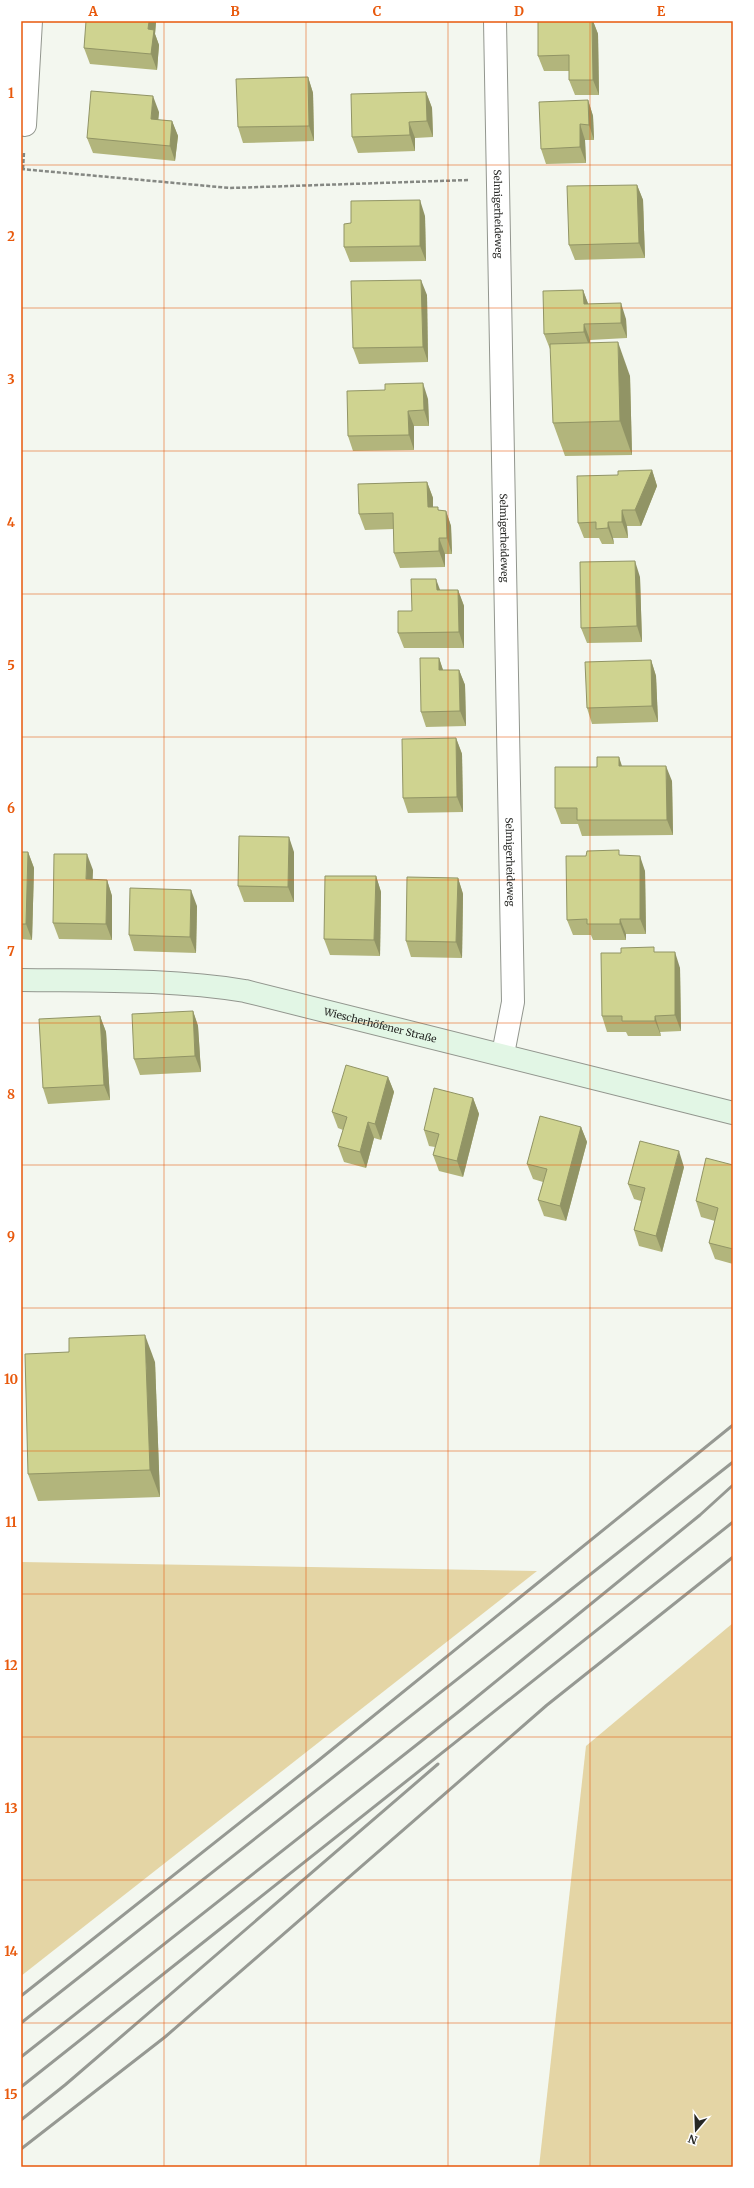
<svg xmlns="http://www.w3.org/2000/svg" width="754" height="2188" font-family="Merriweather,serif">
<rect width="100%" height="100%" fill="#f3f7ef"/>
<g fill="#e4d5a5">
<polygon points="21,1562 537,1571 21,1976"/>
<polygon points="733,1623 733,2167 539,2167 586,1746"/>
</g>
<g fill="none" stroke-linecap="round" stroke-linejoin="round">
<defs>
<g id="street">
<path id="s1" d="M495,21L513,1002L503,1054"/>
<polyline points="25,125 31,21"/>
</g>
<g id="secondary">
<path id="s2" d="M21,980C96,981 171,979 245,991L733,1113"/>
</g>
</defs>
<use href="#street" stroke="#92968e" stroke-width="24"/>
<use href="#secondary" stroke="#92968e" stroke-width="24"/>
<g stroke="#858883" stroke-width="2.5" stroke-dasharray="4 2" stroke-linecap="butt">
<polyline points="21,169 230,188 469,180"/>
<polyline points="23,169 24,152"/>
</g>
<use href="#street" stroke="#fff" stroke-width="22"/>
<use href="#secondary" stroke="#e2f6e5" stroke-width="22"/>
<g stroke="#969993" stroke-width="3">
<polyline points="21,1996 314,1764 733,1425"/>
<polyline points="21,2023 733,1462"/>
<polyline points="21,2057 462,1709 700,1515 733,1485"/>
<polyline points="21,2087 733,1522"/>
<polyline points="21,2120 65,2085 438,1764"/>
<polyline points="21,2149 165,2037 547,1705 733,1557"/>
</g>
</g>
<g fill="#b2b57c">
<polygon points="538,21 593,21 598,34 599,95 575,95 569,80 569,71 544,71 538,56"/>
<polygon points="156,22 155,34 159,45 157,70 90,64 84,48"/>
<polygon points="308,77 313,93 314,141 243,143 238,127"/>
<polygon points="426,92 432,108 433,137 415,138 415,151 358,153 352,137"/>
<polygon points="588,100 593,116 594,140 585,140 586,163 546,164 541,149"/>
<polygon points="159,112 158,120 172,121 178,136 175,161 93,153 87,138"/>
<polygon points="637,185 643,200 645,258 575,260 569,245"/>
<polygon points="425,216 426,261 350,262 344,247"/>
<polygon points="583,290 588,304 626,319 627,338 590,340 590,343 630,376 632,455 565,456 553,423 551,349 550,349 544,334"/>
<polygon points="427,295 428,362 359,364 353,348"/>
<polygon points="428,399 429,426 414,426 414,450 353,451 348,436"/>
<polygon points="652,470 657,486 641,526 627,526 628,538 613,538 614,544 602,544 599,538 584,538 578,523 618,475"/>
<polygon points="427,482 433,498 433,507 439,510 446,511 451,526 452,554 445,554 445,567 400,568 394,553 394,529 365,530 359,514"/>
<polygon points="640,577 642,642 587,643 581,628"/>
<polygon points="440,590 458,590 464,606 464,648 404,648 398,633 412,611"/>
<polygon points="439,658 443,670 459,670 465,685 466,726 426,727 421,712"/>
<polygon points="651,660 656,676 658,722 592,724 587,708"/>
<polygon points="456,738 462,754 463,812 408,813 403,798"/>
<polygon points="622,766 672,781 673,835 582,836 578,824 561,824 555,808 597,767"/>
<polygon points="21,852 28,852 34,868 32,940 21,939"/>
<polygon points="294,852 294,902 244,902 238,886"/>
<polygon points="621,855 645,871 646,934 626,934 626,940 593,940 591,935 573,935 567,920 586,856"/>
<polygon points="93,870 92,880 107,880 112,896 112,940 59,939 53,923"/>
<polygon points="376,876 381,892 380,956 330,955 324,939"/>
<polygon points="458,878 463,894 462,958 411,957 406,941"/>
<polygon points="197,906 196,953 134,951 129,935"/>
<polygon points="656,952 680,968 681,1031 660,1032 661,1036 628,1036 626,1032 607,1032 602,1016 621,953"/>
<polygon points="193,1011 198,1026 201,1072 140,1075 134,1059"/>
<polygon points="100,1016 106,1032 110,1100 48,1104 43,1088"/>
<polygon points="388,1077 394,1092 381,1140 374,1138 366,1168 344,1162 338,1146 343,1130 338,1128 332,1112"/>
<polygon points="473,1098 479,1114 463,1177 439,1171 433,1155 435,1147 429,1146 424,1130"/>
<polygon points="581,1127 587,1142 566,1221 544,1216 538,1200 543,1182 533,1179 527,1164"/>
<polygon points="733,1165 733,1264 715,1259 709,1243 715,1221 701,1217 696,1201"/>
<polygon points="684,1167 662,1252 639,1246 634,1230 641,1201 634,1199 628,1184"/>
<polygon points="155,1362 160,1497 38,1501 28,1474"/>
</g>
<g fill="#919465">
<polygon points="149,21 156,21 156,22 155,34 159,45 157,70 151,54 148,29"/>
<polygon points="592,21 593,21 598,34 599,95 593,80"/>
<polygon points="308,77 313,93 314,141 309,126"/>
<polygon points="426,92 432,108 433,137 427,121"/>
<polygon points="153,96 159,112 157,134 151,119"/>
<polygon points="588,100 593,116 594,140 589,125"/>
<polygon points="172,121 178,136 175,161 170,146"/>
<polygon points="409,122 415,138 415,151 410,135"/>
<polygon points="580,124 585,140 586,163 580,147"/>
<polygon points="637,185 643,200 645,258 639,243"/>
<polygon points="420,200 425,216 426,261 420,246"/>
<polygon points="421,280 427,295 428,362 423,347"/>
<polygon points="583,290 589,306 584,304"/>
<polygon points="621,303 626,319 627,338 621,323"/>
<polygon points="584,324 590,340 590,348 584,332"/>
<polygon points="618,342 630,376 632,455 620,421"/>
<polygon points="423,383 428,399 429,426 424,410"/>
<polygon points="408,411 414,426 414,450 409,435"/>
<polygon points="652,470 657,486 641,526 635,510"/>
<polygon points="427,482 433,498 433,522 428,507"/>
<polygon points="622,510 627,526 628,538 622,522"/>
<polygon points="446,511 451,526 452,554 447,538"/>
<polygon points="608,522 613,538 614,544 608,528"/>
<polygon points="439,538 445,554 445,567 439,551"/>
<polygon points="635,561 640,577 642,642 637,626"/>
<polygon points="436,579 442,595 437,590"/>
<polygon points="458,590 464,606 464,648 459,632"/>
<polygon points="439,658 444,673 439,670"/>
<polygon points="651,660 656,676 658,722 652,706"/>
<polygon points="459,670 465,685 466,726 460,711"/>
<polygon points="456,738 462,754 463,812 457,797"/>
<polygon points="619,757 624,772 619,766"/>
<polygon points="666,766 672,781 673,835 667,820"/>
<polygon points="289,837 294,852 294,902 288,887"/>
<polygon points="28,852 34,868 32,940 26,924"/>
<polygon points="87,854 93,870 92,895 86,879"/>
<polygon points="640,856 645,871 646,934 640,919"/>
<polygon points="376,876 381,892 380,956 374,940"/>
<polygon points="458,878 463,894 462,958 456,942"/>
<polygon points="107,880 112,896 112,940 106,924"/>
<polygon points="191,890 197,906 196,953 190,937"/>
<polygon points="620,919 626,934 626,940 620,924"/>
<polygon points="675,952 680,968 681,1031 675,1015"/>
<polygon points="193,1011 198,1026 201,1072 195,1056"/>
<polygon points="100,1016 106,1032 110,1100 104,1085"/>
<polygon points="655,1016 660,1032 661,1036 655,1021"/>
<polygon points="388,1077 394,1092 381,1140 375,1124"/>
<polygon points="473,1098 479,1114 463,1177 457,1161"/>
<polygon points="368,1122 374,1138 366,1168 360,1152"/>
<polygon points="581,1127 587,1142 566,1221 560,1206"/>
<polygon points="679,1151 684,1167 662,1252 656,1236"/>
<polygon points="145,1335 155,1362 160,1497 150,1470"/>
</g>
<g fill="#cfd390" stroke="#919465">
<polygon points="86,21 149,21 148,29 154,30 151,54 84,48"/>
<polygon points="538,21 592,21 593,80 569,80 569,55 538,56"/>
<polygon points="308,77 309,126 238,127 236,79"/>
<polygon points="91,91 153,96 151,119 172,121 170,146 87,138"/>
<polygon points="426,92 427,121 409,122 410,135 352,137 351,94"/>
<polygon points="588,100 589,125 580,124 580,147 541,149 539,102"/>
<polygon points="637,185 639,243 569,245 567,186"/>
<polygon points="420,200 420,246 344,247 344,224 351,223 351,201"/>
<polygon points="421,280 423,347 353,348 351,281"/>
<polygon points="583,290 584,304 621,303 621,323 584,324 584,332 544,334 543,291"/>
<polygon points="618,342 620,421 553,423 550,344"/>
<polygon points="423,383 424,410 408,411 409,435 348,436 347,391 385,390 385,384"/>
<polygon points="652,470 635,510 622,510 622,522 608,522 608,528 596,529 596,522 578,523 577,476 618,475 618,471"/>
<polygon points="427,482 428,507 438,507 438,510 446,511 447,538 439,538 439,551 394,553 393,513 359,514 358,484"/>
<polygon points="635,561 637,626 581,628 580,562"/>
<polygon points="411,579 436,579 437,590 458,590 459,632 398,633 398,611 412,611"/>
<polygon points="420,658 439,658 439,670 459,670 460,711 421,712"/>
<polygon points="651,660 652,706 587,708 585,662"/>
<polygon points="456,738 457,797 403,798 402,739"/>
<polygon points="597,757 619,757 619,766 666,766 667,820 577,820 577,808 555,808 555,767 597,767"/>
<polygon points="239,836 289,837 288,887 238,886"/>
<polygon points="619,850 619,855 640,856 640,919 620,919 620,924 587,924 587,919 567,920 566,856 586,856 587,851"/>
<polygon points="21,852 28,852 26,924 21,924"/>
<polygon points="54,854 87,854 86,879 107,880 106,924 53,923"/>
<polygon points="325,876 376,876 374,940 324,939"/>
<polygon points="407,877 458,878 456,942 406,941"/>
<polygon points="130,888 191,890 190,937 129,935"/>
<polygon points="654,947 654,952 675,952 675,1015 655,1016 655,1021 622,1021 622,1016 602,1016 601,953 621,953 621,948"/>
<polygon points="193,1011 195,1056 134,1059 132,1014"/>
<polygon points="100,1016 104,1085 43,1088 39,1019"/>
<polygon points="346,1065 388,1077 375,1124 368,1122 360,1152 338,1146 347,1117 332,1112"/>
<polygon points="434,1088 473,1098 457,1161 433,1155 439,1134 424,1130"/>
<polygon points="540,1116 581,1127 560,1206 538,1200 547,1169 527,1164"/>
<polygon points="640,1141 679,1151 656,1236 634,1230 645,1188 628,1184"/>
<polygon points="706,1158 733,1165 733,1249 709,1243 718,1208 696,1201"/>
<polygon points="145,1335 150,1470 28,1474 25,1354 69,1352 69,1338"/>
</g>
<path fill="none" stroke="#e8590c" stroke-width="1" stroke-opacity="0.55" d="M164,21V2167M306,21V2167M448,21V2167M590,21V2167M21,165H733M21,308H733M21,451H733M21,594H733M21,737H733M21,880H733M21,1023H733M21,1165H733M21,1308H733M21,1451H733M21,1594H733M21,1737H733M21,1880H733M21,2023H733"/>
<g text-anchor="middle" stroke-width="3" stroke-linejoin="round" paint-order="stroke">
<g font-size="10" fill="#262724" stroke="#fff">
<text dy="4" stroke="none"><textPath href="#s1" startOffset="193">Selmigerheideweg</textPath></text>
<text dy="4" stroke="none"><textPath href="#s1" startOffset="517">Selmigerheideweg</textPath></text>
<text dy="4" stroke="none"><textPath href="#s1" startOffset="841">Selmigerheideweg</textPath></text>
<text dy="4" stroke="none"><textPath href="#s2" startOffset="364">Wiescherhöfener Straße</textPath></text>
</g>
</g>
<rect width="754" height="2188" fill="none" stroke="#ffffff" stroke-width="44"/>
<g transform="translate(696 2130) rotate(199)" stroke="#ffffff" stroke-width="3" paint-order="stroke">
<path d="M0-3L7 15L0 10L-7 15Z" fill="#262724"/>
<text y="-6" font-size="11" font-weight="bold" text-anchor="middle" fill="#262724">N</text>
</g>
<rect x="22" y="22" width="710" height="2144" fill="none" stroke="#e8590c" stroke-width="1.5"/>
<g font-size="13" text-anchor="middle" font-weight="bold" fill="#e8590c">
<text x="93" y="16">A</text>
<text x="235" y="16">B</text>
<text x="377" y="16">C</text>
<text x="519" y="16">D</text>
<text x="661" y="16">E</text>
<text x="11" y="98">1</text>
<text x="11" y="241">2</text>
<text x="11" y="384">3</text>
<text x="11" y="527">4</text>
<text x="11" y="670">5</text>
<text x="11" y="813">6</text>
<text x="11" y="956">7</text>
<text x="11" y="1099">8</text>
<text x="11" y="1241">9</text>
<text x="11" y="1384">10</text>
<text x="11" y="1527">11</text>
<text x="11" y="1670">12</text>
<text x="11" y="1813">13</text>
<text x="11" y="1956">14</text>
<text x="11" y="2099">15</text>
</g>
</svg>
